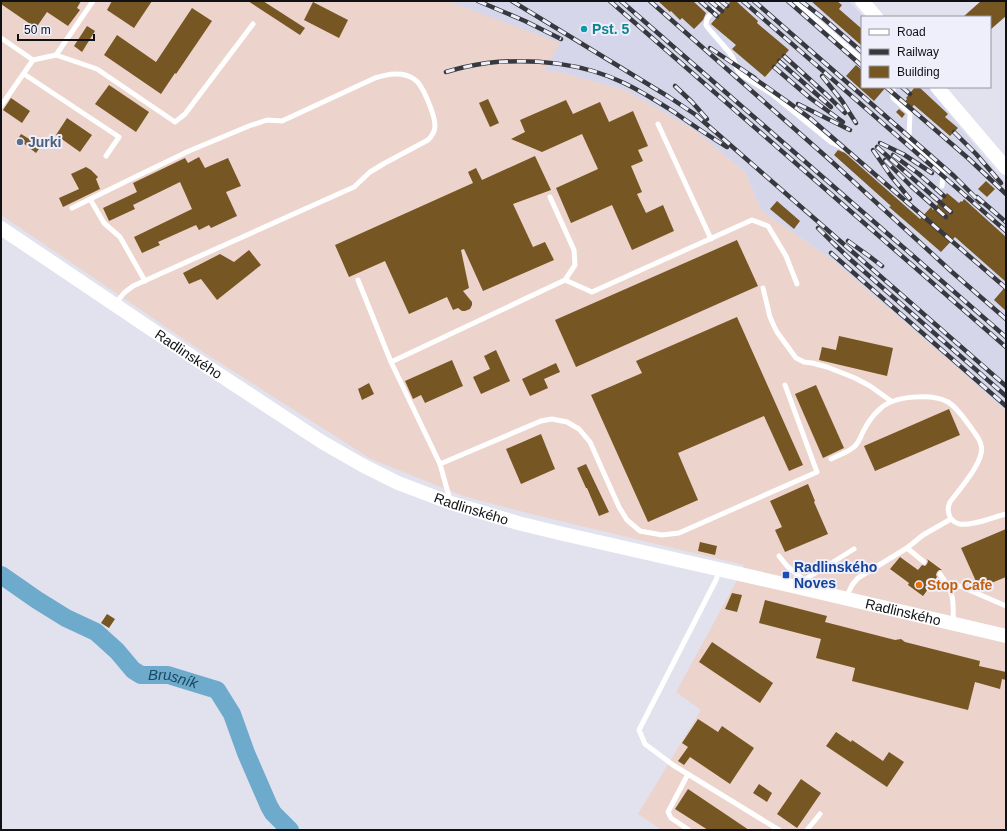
<svg xmlns="http://www.w3.org/2000/svg" width="1007" height="831" font-family="Arial,sans-serif">
<rect width="100%" height="100%" fill="#e1e2ee"/>
<polygon fill="#ecd3cc" points="1,1 448,1 561,43 545,70 564,73 625,90 693,129 745,172 762,211 830,258 951,362 1006,411 1006,830 662,830 638,814 701,710 676,692 735,584 744,565 531,514 463,496 371,459 203,352 1,215"/>
<polygon fill="#d5d6ea" points="448,1 849,1 864,17 862,17 862,87 928,87 1006,184 1006,411 951,362 830,258 762,211 745,172 693,129 625,90 564,73 545,70 560,43"/>
<g fill="none" stroke-linecap="round" stroke-linejoin="round">
<path stroke="#6daacc" stroke-width="18" id="s1" d="M1,575L37,600L66,618L96,632L117,651L133,670L141,675H168L217,690L232,714L246,753L269,806L273,813L290,830"/>
</g>
<g fill="#765622">
<polygon points="1,1 81,1 77,8 80,10 68,26 47,12 36,28 1,4"/>
<polygon points="112,1 152,1 134,28 107,10"/>
<polygon points="248,1 263,1 305,28 300,35"/>
<polygon points="658,1 693,1 706,13 703,20 694,29 682,18 680,20 671,11 670,12"/>
<polygon points="731,1 736,1 758,21 757,23 789,50 765,77 732,49 736,45 711,24"/>
<polygon points="811,1 837,1 842,5 839,9 862,29 862,46"/>
<polygon points="981,1 1006,1 1006,16 990,30 990,17 963,17"/>
<polygon points="313,2 348,20 339,38 304,20"/>
<polygon points="192,8 212,21 176,74 175,73 161,94 104,55 117,35 156,62"/>
<polygon points="87,26 95,31 82,52 74,46"/>
<polygon points="856,65 862,70 862,87 886,87 874,101 846,76"/>
<polygon points="109,85 149,112 136,132 95,104"/>
<polygon points="915,87 919,87 948,114 945,117 958,128 950,136 914,105 911,108 904,103 907,99 906,98"/>
<polygon points="11,98 30,111 22,123 3,110"/>
<polygon points="488,99 499,123 490,127 479,103"/>
<polygon points="566,100 573,114 600,102 609,122 633,111 648,146 638,150 643,161 631,166 642,192 637,194 646,213 663,205 674,231 632,250 612,205 571,223 556,188 598,169 582,134 542,152 511,139 525,132 520,120"/>
<polygon points="899,109 905,114 902,118 896,112"/>
<polygon points="67,118 92,135 80,152 56,135"/>
<polygon points="21,134 41,146 36,153 18,139"/>
<polygon points="838,150 845,153 920,219 931,207 933,210 947,193 959,203 961,201 962,202 964,199 1006,237 1006,282 955,237 941,252 889,207 891,206 834,155"/>
<polygon points="535,156 551,190 513,204 533,247 545,242 554,260 483,291 464,249 461,250 469,288 463,291 472,302 472,305 470,309 465,311 462,311 458,308 453,310 447,297 409,314 385,261 349,277 335,245 473,183 468,172 476,168 482,180"/>
<polygon points="199,157 205,168 228,158 241,186 226,192 237,216 211,228 209,225 199,230 196,225 158,242 160,245 142,253 134,237 192,209 180,182 133,205 135,209 109,221 103,208 137,192 133,183 185,158 188,163"/>
<polygon points="86,167 91,170 98,177 96,179 100,189 63,207 59,198 79,189 71,174"/>
<polygon points="986,181 995,189 987,197 978,189"/>
<polygon points="777,201 800,221 794,229 770,209"/>
<polygon points="737,240 758,286 576,367 555,320"/>
<polygon points="249,250 261,265 217,300 201,279 189,284 183,273 220,254 234,262"/>
<polygon points="1006,286 1006,311 994,300"/>
<polygon points="737,317 803,465 789,471 764,416 678,453 698,500 648,522 591,395 642,373 636,361"/>
<polygon points="839,336 893,348 887,376 819,360 822,347 836,350"/>
<polygon points="496,350 510,381 481,394 473,377 490,369 484,356"/>
<polygon points="452,360 463,386 425,403 421,395 413,399 405,381"/>
<polygon points="556,363 560,372 544,379 548,388 530,396 522,379"/>
<polygon points="369,383 374,394 362,400 358,389"/>
<polygon points="816,385 844,448 823,458 795,394"/>
<polygon points="949,409 960,435 875,471 864,446"/>
<polygon points="541,434 555,469 521,484 506,449"/>
<polygon points="586,464 609,512 599,516 587,488 586,488 577,468"/>
<polygon points="808,484 815,501 814,502 828,534 785,552 775,530 782,527 770,501"/>
<polygon points="1006,529 1006,577 979,588 961,548"/>
<polygon points="700,542 717,546 715,555 698,551"/>
<polygon points="900,557 918,570 922,565 925,566 927,564 928,561 927,559 942,570 939,570 937,572 936,575 937,577 923,596 908,585 909,583 890,569"/>
<polygon points="732,593 742,595 737,612 725,609"/>
<polygon points="765,600 827,616 825,622 895,640 901,639 905,642 980,661 979,666 1006,672 1006,680 1002,679 1000,689 975,682 968,710 852,681 855,668 816,658 821,639 759,623"/>
<polygon points="107,614 115,619 109,628 101,623"/>
<polygon points="712,642 773,683 760,703 699,662"/>
<polygon points="698,719 718,732 722,726 754,748 730,784 690,757 684,765 678,761 688,747 682,743"/>
<polygon points="836,732 851,742 852,740 883,761 889,752 904,762 887,787 826,746"/>
<polygon points="801,779 821,793 797,828 777,814"/>
<polygon points="759,784 772,793 767,802 753,793"/>
<polygon points="688,789 749,830 708,830 675,809"/>
</g>
<g fill="none" stroke-linecap="round" stroke-linejoin="round">
<g stroke="#fff" stroke-width="5">
<polyline points="720,1 707,19 706,25 709,29 729,52 733,58 738,71 743,76 772,94 831,142 847,150"/>
<polyline points="795,1 862,60"/>
<polyline points="1,38 33,60 1,106"/>
<polyline points="56,55 93,1"/>
<polyline points="33,60 56,55 97,69 175,122 185,114 253,24"/>
<polyline points="24,74 119,137 106,156"/>
<polyline points="893,87 893,98 910,113 909,137 908,139 943,171 943,176 942,186"/>
<polyline points="658,124 711,239"/>
<polyline points="550,197 574,250 575,265 565,280"/>
<polyline points="90,199 104,223 120,237 145,281"/>
<path d="M72,208L135,177L189,151L249,126L267,120L282,121L375,78C388,74 402,71 414,79C423,84 435,116 435,126C435,132 432,136 428,140L385,163L370,172L354,187L133,286L124,293L115,304"/>
<polyline points="358,280 391,362"/>
<polyline points="763,288 770,317 774,326 777,332 796,358 804,362 812,363 827,367 855,378 870,386 891,401"/>
<path d="M831,459C839,455 849,452 855,446C860,441 861,435 864,430C868,422 874,414 881,408C894,396 932,393 948,402C958,408 965,420 972,429C975,434 980,439 981,445C986,460 959,490 950,502C947,509 948,513 951,519"/>
<polyline points="440,464 391,362 565,280 592,292 752,220 768,226 786,256 797,284"/>
<polyline points="450,500 440,464 541,421 552,419 567,422 579,429 590,442 619,507 627,520 640,531 662,535 679,533 817,472 785,385"/>
<polyline points="907,548 924,562"/>
<polyline points="779,556 787,566 804,580"/>
<polyline points="719,571 716,580 639,730 645,744 673,765 779,830"/>
<path d="M940,574C954,593 954,599 953,623"/>
<polyline points="949,585 960,586 1006,606"/>
<polyline points="801,587 804,580 854,549"/>
<path d="M846,598L852,585L858,578L907,548L923,535L951,519C953,521 956,523 959,524C973,526 993,517 1006,514"/>
<polyline points="688,774 668,812 671,818 689,830"/>
<polyline points="807,830 820,814"/>
</g>
<g stroke="#fff" stroke-width="14">
<polyline points="862,1 876,17"/>
<polyline points="937,87 1006,168"/>
<path id="s2" d="M1,228L191,356L322,442L362,465L398,483L451,503L518,523L559,533L788,585L1006,636"/>
</g>
<defs>
<g id="rail">
<polyline points="478,1 525,21 561,39"/>
<polyline points="512,1 669,97 696,115 1006,386"/>
<polyline points="610,1 1006,347"/>
<polyline points="621,1 1006,337"/>
<polyline points="650,1 831,161 952,272 1006,319"/>
<polyline points="700,1 717,16"/>
<polyline points="710,1 722,11"/>
<polyline points="721,1 727,6"/>
<polyline points="743,1 1006,231"/>
<polyline points="754,1 954,176 980,202"/>
<polyline points="788,1 862,66"/>
<polyline points="801,1 823,18 862,52"/>
<polyline points="710,48 755,78"/>
<polyline points="784,56 828,96 845,113"/>
<polyline points="779,61 831,107"/>
<polyline points="774,67 810,98 843,122"/>
<path d="M446,72C459,68 473,65 487,63C533,58 583,63 624,83C641,91 658,102 674,112C691,124 709,136 727,147"/>
<polyline points="751,76 788,102 811,119 1006,288"/>
<polyline points="822,76 842,101 856,123"/>
<polyline points="675,86 692,102 707,119"/>
<polyline points="886,87 969,159 1006,194"/>
<polyline points="902,87 910,94"/>
<polyline points="798,104 850,130"/>
<polyline points="954,132 976,154 1001,183"/>
<polyline points="880,143 903,154 932,173"/>
<polyline points="877,147 951,212"/>
<polyline points="873,150 891,176 910,199"/>
<polyline points="893,155 919,174 944,196"/>
<polyline points="885,160 912,187 946,217"/>
<polyline points="977,197 1006,222"/>
<polyline points="818,228 833,243 851,260 1006,396"/>
<polyline points="848,241 869,256 882,266"/>
<polyline points="831,253 1006,406"/>
</g>
</defs>
<use href="#rail" stroke="#38393e" stroke-width="4.5"/>
<use href="#rail" stroke="#eeeffb" stroke-width="3" stroke-dasharray="9" stroke-linecap="butt"/>
</g>
<circle fill="#0f9aa8" stroke="#eeeffb" stroke-width="1.5" cx="584" cy="29" r="4"/>
<circle fill="#5c6f8a" stroke="#eeeffb" stroke-width="1.5" cx="20" cy="142" r="4"/>
<rect fill="#1a4fb4" stroke="#eeeffb" stroke-width="1.5" x="782" y="571" width="8" height="8" rx="2"/>
<circle fill="#e8710a" stroke="#eeeffb" stroke-width="1.5" cx="919" cy="585" r="4"/>
<g text-anchor="middle" stroke-width="4" stroke-linejoin="round" paint-order="stroke">
<g font-size="14" font-weight="bold" fill="#0d838f" stroke="#eeeffb" text-anchor="start">
<text x="592" y="34">Pst. 5</text>
</g>
<g font-size="14" font-weight="bold" fill="#4e5e75" stroke="#eeeffb" text-anchor="start">
<text x="28" y="147">Jurki</text>
</g>
<g font-size="14" fill="#101115" stroke="#eeeffb">
<text dy="5" stroke="none"><textPath href="#s2" startOffset="226">Radlinského</textPath></text>
<text dy="5" stroke="none"><textPath href="#s2" startOffset="550">Radlinského</textPath></text>
<text dy="5" stroke="none"><textPath href="#s2" startOffset="994">Radlinského</textPath></text>
</g>
<g font-size="14" font-weight="bold" fill="#164399" stroke="#eeeffb" text-anchor="start">
<text x="794" y="572">Radlinského<tspan x="794" dy="16">Noves</tspan></text>
</g>
<g font-size="14" font-weight="bold" fill="#c56008" stroke="#eeeffb" text-anchor="start">
<text x="927" y="590">Stop Cafe</text>
</g>
<g font-size="15" font-style="italic" fill="#194a63" stroke="#eeeffb">
<text dy="5" stroke="none"><textPath href="#s1" startOffset="206">Brusník</textPath></text>
</g>
</g>
<rect width="1007" height="831" fill="none" stroke="#101115" stroke-width="4"/>
<rect x="861" y="16" width="130" height="72" fill="#eeeffb" stroke="#95969f"/>
<rect x="869" y="29" width="20" height="6" fill="#ffffff" stroke="#95969f"/>
<text x="897" y="36" font-size="12" fill="#101115">Road</text>
<rect x="869" y="49" width="20" height="6" fill="#38393e" stroke="#95969f"/>
<text x="897" y="56" font-size="12" fill="#101115">Railway</text>
<rect x="869" y="66" width="20" height="12" fill="#765622" stroke="#95969f"/>
<text x="897" y="76" font-size="12" fill="#101115">Building</text>
<path d="M18 34v6h76v-6" fill="none" stroke="#101115" stroke-width="2"/>
<text x="24" y="34" font-size="12" fill="#101115" stroke="#eeeffb" stroke-width="3" paint-order="stroke">50 m</text>
</svg>
